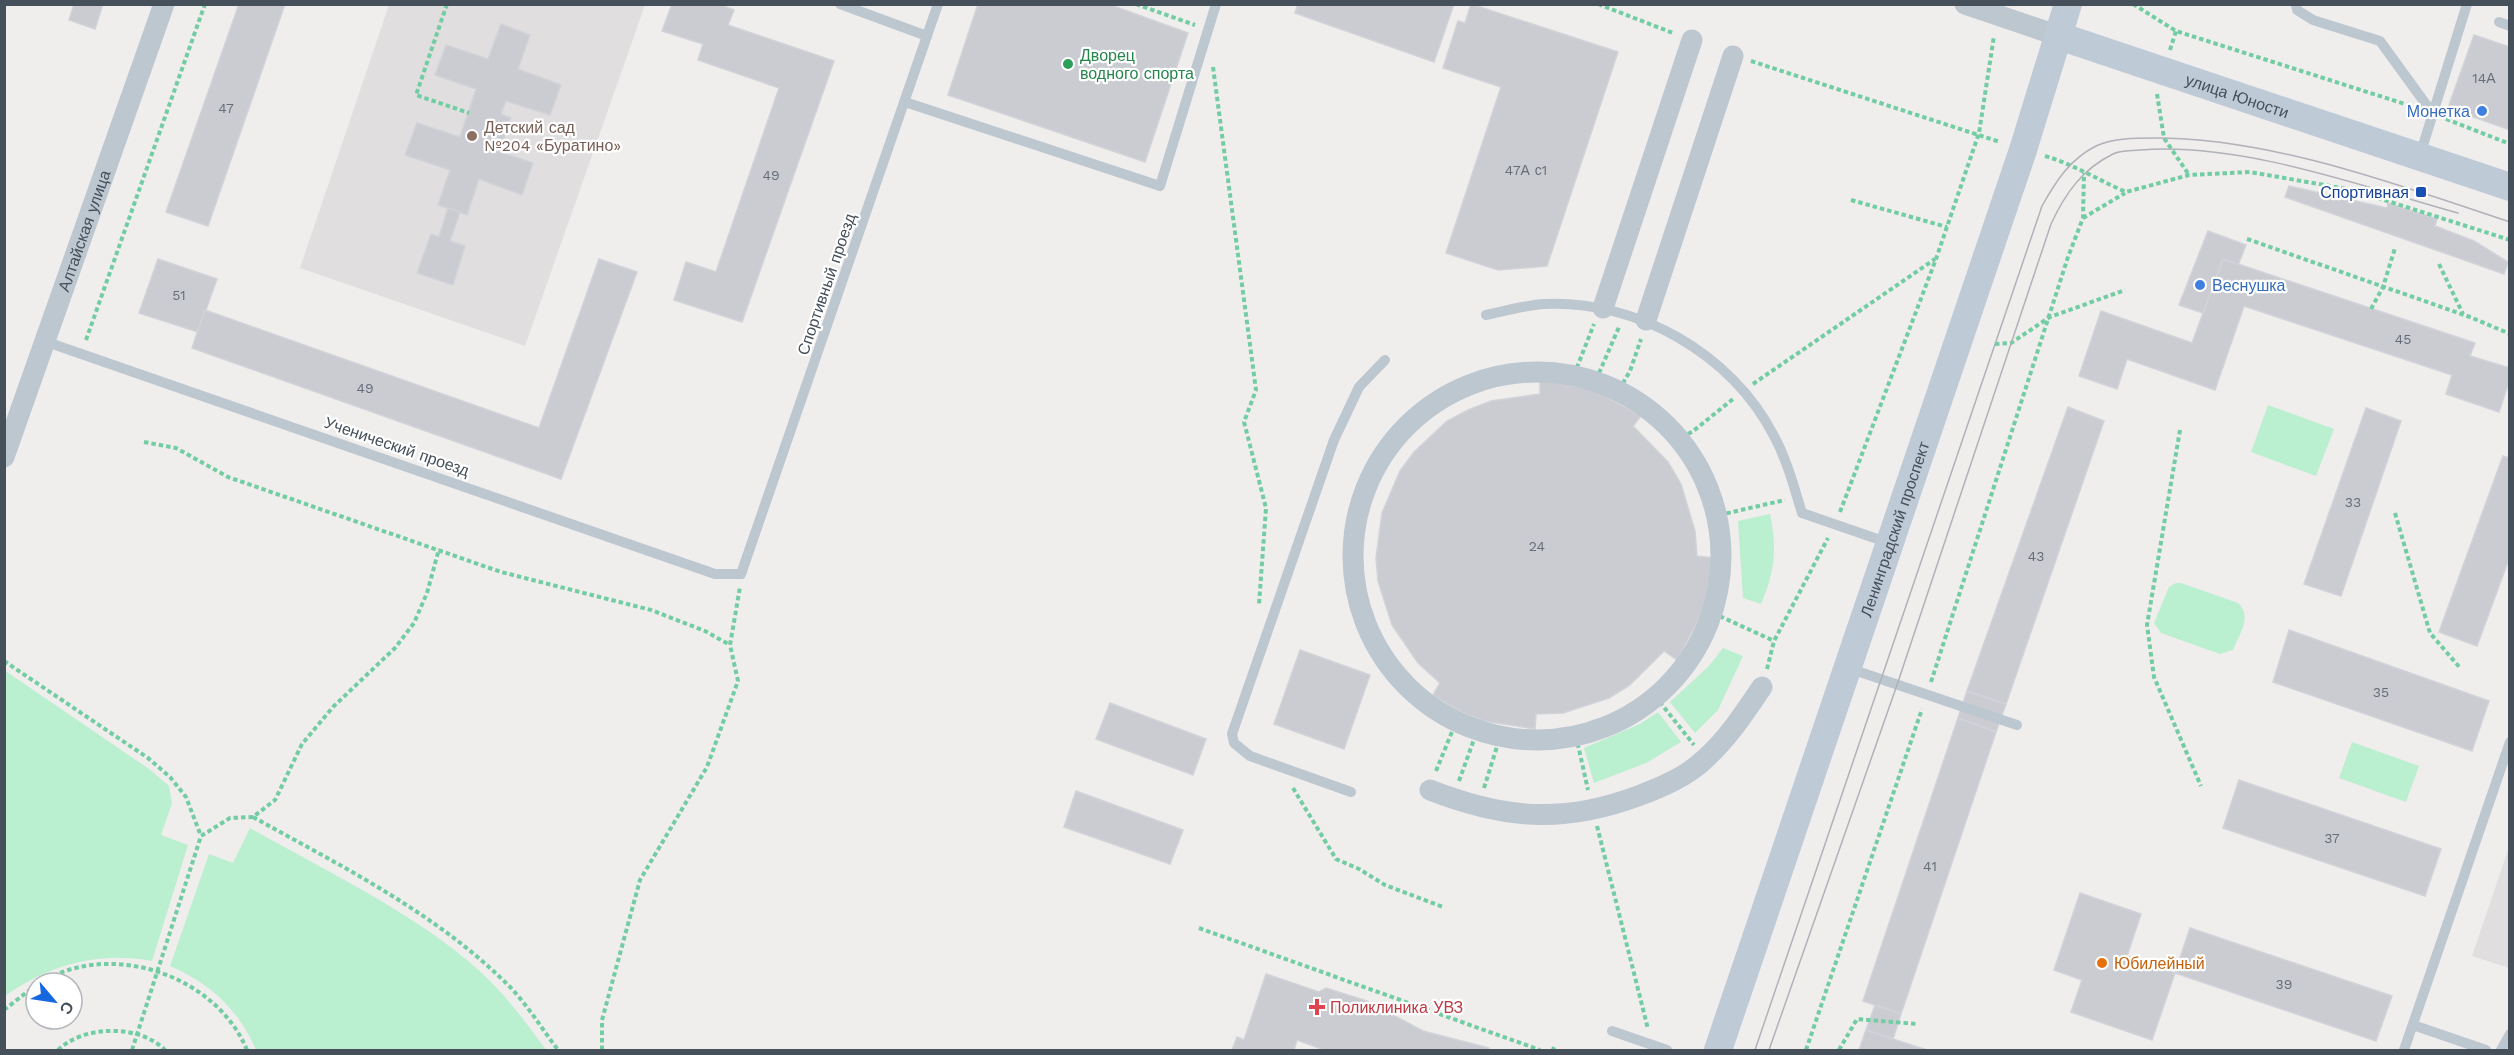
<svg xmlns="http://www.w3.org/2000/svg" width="2514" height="1055" font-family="'Work Sans',sans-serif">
<rect width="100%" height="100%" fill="#f0eded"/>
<g fill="#e1dedf">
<polygon points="389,5 645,5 525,346 300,268"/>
<polygon points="2509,847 2509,968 2472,956"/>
</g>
<g fill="#baefd0">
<polygon points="2268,405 2334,429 2316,476 2251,452"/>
<path d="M1770,514C1777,548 1775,572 1761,604L1743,598L1738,521Z"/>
<path d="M2176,583H2181L2238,603C2253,617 2239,634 2233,650L2220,654L2161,633L2154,623L2169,587Z"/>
<polygon points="1723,648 1743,656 1718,710 1695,733 1670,702 1709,666"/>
<path d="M4,670L149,769L169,786L172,803L161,835L188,845L152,961C98,951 49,965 5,996Z"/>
<polygon points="1658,712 1681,742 1646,763 1594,783 1584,748 1640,724"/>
<polygon points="2352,742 2419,766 2406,802 2339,778"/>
<path d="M250,828C327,872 434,922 495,986C514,1006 530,1028 546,1050H256C239,1010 210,983 170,966L209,854L233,863Z"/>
</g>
<g fill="#caccd2" stroke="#d1d3d9" stroke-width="1.5">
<polygon points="74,4 103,4 95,29 69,20"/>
<polygon points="239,4 285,4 208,226 166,212"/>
<polygon points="672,4 718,4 734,10 728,25 834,61 742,322 674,300 686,262 716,272 779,88 698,60 703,44 662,31"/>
<polygon points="978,4 1108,4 1188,33 1145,162 948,95"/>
<polygon points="1298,4 1454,4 1434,62 1295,13"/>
<polygon points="1471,4 1618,52 1547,266 1498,270 1446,253 1501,87 1443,68 1458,21 1465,23"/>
<polygon points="501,24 530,35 518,69 561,85 550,115 506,101 501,114 511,118 503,140 494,136 489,148 533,163 522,195 479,179 467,215 438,205 450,170 405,155 417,123 460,137 476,89 435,75 446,45 488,59"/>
<polygon points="2474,35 2510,47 2510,130 2448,108"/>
<polygon points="2289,186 2387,208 2388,203 2437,219 2435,226 2474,241 2508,262 2504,274 2285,197"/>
<polygon points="448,208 460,212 450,241 465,246 453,285 417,273 431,234 439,237"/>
<polygon points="2208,231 2246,245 2238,265 2223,259 2203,313 2179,305"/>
<polygon points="158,259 217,279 198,332 139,313"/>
<polygon points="599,259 637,272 561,479 192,348 205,310 539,428"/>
<polygon points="2223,259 2475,343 2470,356 2510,368 2510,379 2499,412 2446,394 2452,375 2244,306 2215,390 2127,359 2117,389 2079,376 2101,311 2192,343"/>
<polygon points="1540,380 1594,390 1641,416 1633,426 1668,462 1681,484 1695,531 1697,556 1713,558 1710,585 1703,611 1677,660 1664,651 1630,685 1609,698 1563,713 1536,714 1535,729 1484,721 1461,712 1433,695 1440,683 1418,663 1392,625 1378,581 1376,558 1382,513 1400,471 1414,452 1447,421 1468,410 1491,401 1540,394"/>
<polygon points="2068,407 2104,421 2006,704 1967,691"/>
<polygon points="2366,408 2401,421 2341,596 2304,584"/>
<polygon points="2503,456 2510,458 2510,556 2477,646 2439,632"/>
<polygon points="2289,630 2489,701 2472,751 2273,682"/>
<polygon points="1300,650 1370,675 1344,749 1274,724"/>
<polygon points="1967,691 2006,704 1996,732 1958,718"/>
<polygon points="1110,703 1206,739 1193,775 1096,739"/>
<polygon points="1958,718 1996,732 1901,1014 1863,1001"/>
<polygon points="2239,780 2441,849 2425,896 2223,828"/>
<polygon points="1076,791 1183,830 1170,864 1064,827"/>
<polygon points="2080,893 2141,914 2127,956 2175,973 2152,1040 2071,1012 2082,980 2054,970"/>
<polygon points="2190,928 2392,996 2376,1041 2175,973"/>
<polygon points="1266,974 1319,992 1326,988 1367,1001 1423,1031 1489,1048 1488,1050 1324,1050 1297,1040 1294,1050 1232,1050 1237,1037 1244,1040"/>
<polygon points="1875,1005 1901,1014 1893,1039 1866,1030"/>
<polygon points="1866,1030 1893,1039 1927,1050 1859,1050"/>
</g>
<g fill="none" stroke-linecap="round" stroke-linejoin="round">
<g stroke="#72cda3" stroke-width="4" stroke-dasharray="4.5 3" stroke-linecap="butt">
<polyline points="447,4 416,95 469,113"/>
<polyline points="1136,4 1195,25"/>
<polyline points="1598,4 1673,33"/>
<polyline points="2133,4 2176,31 2408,105"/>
<polyline points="2170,50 2176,31"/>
<polyline points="1751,61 2000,142"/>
<polyline points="1213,67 1256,390 1244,422 1266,508 1259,604"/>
<polyline points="2157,94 2164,138 2189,175"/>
<polyline points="2446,119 2510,144"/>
<path d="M2045,156C2073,164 2098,180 2126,192L2189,175L2250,172L2353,190L2510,240"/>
<polyline points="1851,200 1947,227"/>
<polyline points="2083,218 2125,193"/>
<polyline points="2247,239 2470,317 2510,334"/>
<polyline points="2439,264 2463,314"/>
<polyline points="2371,309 2383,287 2395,248"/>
<polyline points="86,340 205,4"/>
<polyline points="1995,344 2011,343 2050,317 2125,290"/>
<polyline points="1574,375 1594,324"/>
<polyline points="1596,380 1619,327"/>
<polyline points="1753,384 1935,259"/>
<polyline points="1619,390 1630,371 1641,339"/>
<polyline points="2180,430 2147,625 2154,677 2201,786"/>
<polyline points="1681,437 1692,432 1733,399"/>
<polyline points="144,442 176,448 228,477 501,572 651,610 705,631 730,645"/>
<polyline points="1840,512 1936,259 1979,133 1994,36"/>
<polyline points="2395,513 2430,633 2461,669"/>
<polyline points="1719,515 1785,500"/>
<polyline points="1713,613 1774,641"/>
<polyline points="4,661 148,758 170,777 186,797 201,836"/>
<polyline points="1767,669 1774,641 1828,538"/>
<polyline points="1931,682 2068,257 2083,218 2084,173"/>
<polyline points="1655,696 1694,745"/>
<polyline points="1576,736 1588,790"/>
<polyline points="1436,771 1456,722"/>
<polyline points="1459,781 1477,731"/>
<polyline points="1293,788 1336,859 1359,869 1385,885 1443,907"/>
<polyline points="1484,788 1500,737"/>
<path d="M253,817C341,866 436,913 508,985C527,1004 542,1029 558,1050"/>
<polyline points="1597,826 1648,1029"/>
<polyline points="1199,928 1540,1050"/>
<path d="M40,983C110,939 216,975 247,1050"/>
<polyline points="4,1010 36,985"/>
<path d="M58,1050C84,1025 139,1024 165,1050"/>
<polyline points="132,1050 201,836 230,818 253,817 275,800 302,744 333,707 395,648 414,623 427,593 439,549"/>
<polyline points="602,1050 602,1020 640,880 707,767 738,681 730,645 740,587"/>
<polyline points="1553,1050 1554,1047"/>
<polyline points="1806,1050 1922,709"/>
<polyline points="1839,1050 1857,1019 1917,1024"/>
</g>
<g stroke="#bdc7d0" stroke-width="10">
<polyline points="840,4 927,36"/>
<polyline points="2296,4 2297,10 2313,20 2380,41 2433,114"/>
<polyline points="2499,22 2510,26"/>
<polyline points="905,102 1160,186 1216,4"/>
<polyline points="2420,155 2467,4"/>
<path d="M1486,315C1505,311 1525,305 1545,304C1637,300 1731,353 1774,436C1787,460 1794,487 1802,513L1889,543"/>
<polyline points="44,341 715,574 741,574 938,4"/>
<polyline points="1848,668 2017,725"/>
<polyline points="1351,792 1250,756 1234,743 1232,734 1334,440 1359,387 1385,360"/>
<polyline points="2413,1025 2486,1050"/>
<polyline points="1612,1031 1667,1050"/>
<polyline points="2404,1050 2510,742"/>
<polyline points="2501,1050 2510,1034"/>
</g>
<g stroke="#bdc7d0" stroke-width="21">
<polyline points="1965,4 2059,36"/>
<polyline points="1603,308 1692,40"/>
<polyline points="1646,320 1733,56"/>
<circle cx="1537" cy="556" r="184"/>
<path id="s1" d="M4,457L164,4"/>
<path d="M1430,790C1504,819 1563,824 1638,796C1662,787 1688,776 1706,758C1729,737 1745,712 1762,687"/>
</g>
<g stroke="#bfcad7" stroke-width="28">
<path id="s2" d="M2059,36L2510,187"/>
<path id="s3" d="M1718,1050L2023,150L2068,4"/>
</g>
<g stroke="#afb2b8" stroke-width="1.5">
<path d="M1755,1050L2042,206C2056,181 2070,159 2096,146C2114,138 2135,138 2155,138C2273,138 2398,185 2510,222"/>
<path d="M1769,1050L1897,685L2051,224C2065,194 2082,169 2113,154C2120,150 2132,151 2140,150C2241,142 2361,186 2458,213"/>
</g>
</g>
<circle fill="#2e9e5b" stroke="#fff" stroke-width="2" cx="1068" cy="64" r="6"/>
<g fill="#3f7fe0" stroke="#fff" stroke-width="2">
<circle cx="2482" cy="111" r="6"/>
<circle cx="2200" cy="285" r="6"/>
</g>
<circle fill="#8d6e63" stroke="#fff" stroke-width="2" cx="472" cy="136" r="6"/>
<rect fill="#1a4fb4" stroke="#fff" stroke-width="2" x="2415" y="186" width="12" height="12" rx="3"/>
<circle fill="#e8710a" stroke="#fff" stroke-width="2" cx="2102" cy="963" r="6"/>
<path fill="#e0444e" stroke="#fff" stroke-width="2" d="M1314 998h6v6h6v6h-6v6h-6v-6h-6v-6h6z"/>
<g text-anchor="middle" stroke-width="4.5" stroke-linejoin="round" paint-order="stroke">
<g font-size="14" fill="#666f79">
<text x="2484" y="83">14А</text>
<text x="226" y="113">47</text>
<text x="1526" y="175">47А с1</text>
<text x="771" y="180">49</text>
<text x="179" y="300">51</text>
<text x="2403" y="344">45</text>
<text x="365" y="393">49</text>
<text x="2353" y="507">33</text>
<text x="1537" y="551">24</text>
<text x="2036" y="561">43</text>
<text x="2381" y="697">35</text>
<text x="2332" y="843">37</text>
<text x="1930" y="871">41</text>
<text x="2284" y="989">39</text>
</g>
<g font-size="16" fill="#27864d" stroke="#fff" text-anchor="start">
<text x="1080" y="61">Дворец<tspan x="1080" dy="18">водного спорта</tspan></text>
</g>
<g font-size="16" fill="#45505b" stroke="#fff">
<text dy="6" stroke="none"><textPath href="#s2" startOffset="188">улица Юности</textPath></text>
<text dy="6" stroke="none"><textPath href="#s1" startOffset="240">Алтайская улица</textPath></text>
<text transform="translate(826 284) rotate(-71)" y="6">Спортивный проезд</text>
<text transform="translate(397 446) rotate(19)" y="6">Ученический проезд</text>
<text dy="6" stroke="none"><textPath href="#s3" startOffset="550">Ленинградский проспект</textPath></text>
</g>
<g font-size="16" fill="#366cbe" stroke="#fff" text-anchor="end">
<text x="2470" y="117">Монетка</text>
<text x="2212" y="291" text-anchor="start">Веснушка</text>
</g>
<g font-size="16" fill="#785e54" stroke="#fff" text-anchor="start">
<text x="484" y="133">Детский сад<tspan x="484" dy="18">№204 «Буратино»</tspan></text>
</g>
<g font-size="16" fill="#164399" stroke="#fff" text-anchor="end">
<text x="2409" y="198">Спортивная</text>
</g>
<g font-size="16" fill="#c56008" stroke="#fff" text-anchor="start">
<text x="2114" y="969">Юбилейный</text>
</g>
<g font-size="16" fill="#be3a42" stroke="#fff" text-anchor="start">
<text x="1330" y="1013">Поликлиника УВЗ</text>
</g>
</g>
<rect width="2514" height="1055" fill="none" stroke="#45505b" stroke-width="12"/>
<g transform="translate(54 1001) rotate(119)"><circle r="28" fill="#ffffff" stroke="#b5b9bd" stroke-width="1.5"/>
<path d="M0-4.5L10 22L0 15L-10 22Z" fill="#1768e0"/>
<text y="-9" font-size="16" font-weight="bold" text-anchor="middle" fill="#45505b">С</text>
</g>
</svg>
